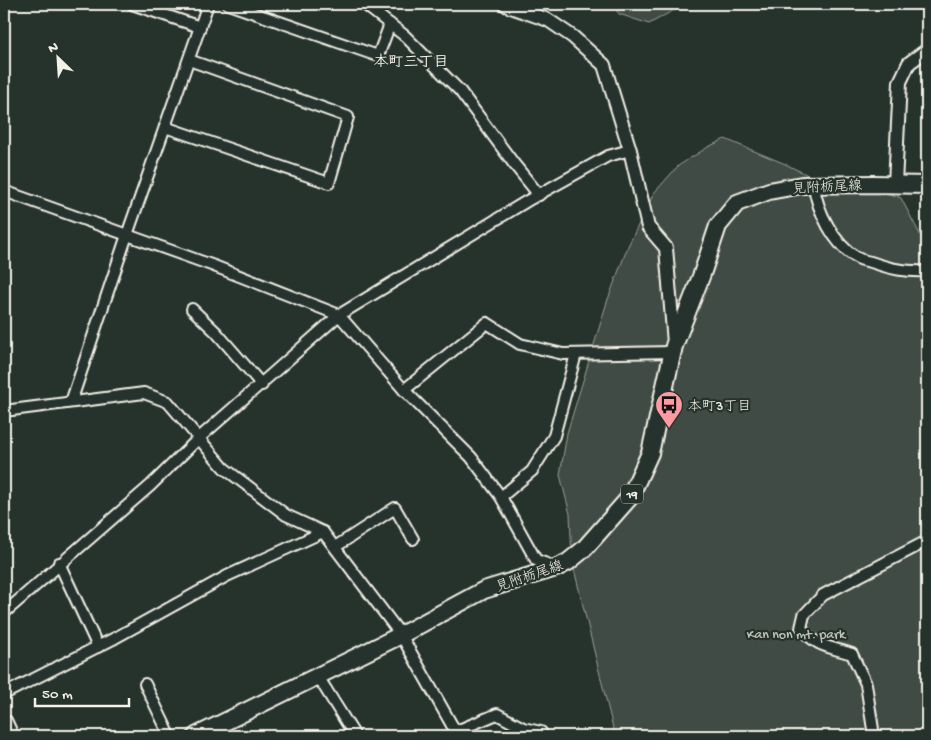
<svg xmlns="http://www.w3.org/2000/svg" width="931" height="740" font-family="'Gochi Hand','Klee One',sans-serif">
<rect width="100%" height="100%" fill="#26332d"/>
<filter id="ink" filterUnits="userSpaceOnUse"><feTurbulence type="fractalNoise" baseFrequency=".02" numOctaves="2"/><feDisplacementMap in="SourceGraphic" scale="10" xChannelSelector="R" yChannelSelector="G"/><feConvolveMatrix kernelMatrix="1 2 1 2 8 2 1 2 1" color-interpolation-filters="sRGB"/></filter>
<g filter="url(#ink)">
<g fill="#414b45" stroke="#9a9e96">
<polygon points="612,4 685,4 649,24 619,14"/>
<polygon points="725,139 783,163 812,177 846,184 869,186 901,198 927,248 927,736 615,736 572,561 570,514 560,475 567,433 607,302 628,246 654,193 678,166 708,147"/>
</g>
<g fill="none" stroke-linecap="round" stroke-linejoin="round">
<defs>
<g id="minor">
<polyline points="132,4 200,27"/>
<polyline points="228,4 378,56 390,24"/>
<polyline points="364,4 405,36 460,91 514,164 539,195"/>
<polyline points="165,127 329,183 348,117 189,60"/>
<path d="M814,186C817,210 834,245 856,257C860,260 866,261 871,262C891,269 905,272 927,271"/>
<polyline points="4,191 214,266 339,315 404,390 471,457 501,497 536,560 555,567"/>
<polyline points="192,309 216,332 262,385"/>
<polyline points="404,390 487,323 520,344 563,354 673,352"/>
<polyline points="71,402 127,235 208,4"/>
<polyline points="4,411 144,393 168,402 224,468 286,515 323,532 401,635 458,736"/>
<polyline points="501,497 532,471 554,436 576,354"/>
<polyline points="335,547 395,508 413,539"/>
<polyline points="59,563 98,647"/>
<polyline points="4,613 150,486 198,439 339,315 527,201 608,156 630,150"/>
<polyline points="317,675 355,736"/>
<polyline points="145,684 170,736"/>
<polyline points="4,694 115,638 227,576 323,532"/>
<polyline points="454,732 497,714 523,728 541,732 543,736"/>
<path d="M874,736L866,684L852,654C830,647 816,647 801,628L804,615L823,595L927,541"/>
</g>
<g id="tertiary">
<polyline points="505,4 508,6 548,20 573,37 604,65 630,150 648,227 666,248 674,343"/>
<polyline points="895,184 900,82 909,63 927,50"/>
</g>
<g id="primary">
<polyline points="4,723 10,736"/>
<polyline points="196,736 401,635 484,590 556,568 568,562 584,549 630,497 650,453 674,346 702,274 718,226 737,203 769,191 802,185 873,184 927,185"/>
</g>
</defs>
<use href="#minor" stroke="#f4f1e8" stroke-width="14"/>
<use href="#tertiary" stroke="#f4f1e8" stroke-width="16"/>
<use href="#primary" stroke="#f4f1e8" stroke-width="20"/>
<use href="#minor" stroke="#26332d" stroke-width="10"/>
<use href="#tertiary" stroke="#26332d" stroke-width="12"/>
<use href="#primary" stroke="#26332d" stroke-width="16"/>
</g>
</g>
<defs>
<symbol id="bus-pin" viewBox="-11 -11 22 30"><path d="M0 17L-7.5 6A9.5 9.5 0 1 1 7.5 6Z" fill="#ff9aa2" stroke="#26332d"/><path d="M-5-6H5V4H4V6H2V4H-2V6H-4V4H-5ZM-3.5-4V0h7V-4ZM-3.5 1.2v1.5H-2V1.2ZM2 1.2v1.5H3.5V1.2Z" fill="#111"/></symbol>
</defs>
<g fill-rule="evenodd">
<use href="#bus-pin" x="653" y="389" width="32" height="43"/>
</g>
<g text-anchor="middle" stroke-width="4.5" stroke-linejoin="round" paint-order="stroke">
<rect fill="#26332d" stroke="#b6b8b0" stroke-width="1" x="621" y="484.5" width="22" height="19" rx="4"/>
<g font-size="12" font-weight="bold" fill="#f4f1e8">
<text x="632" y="498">19</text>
</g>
<g font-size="14" fill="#f4f1e8" stroke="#26332d">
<text transform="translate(827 186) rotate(-3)" y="5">見附栃尾線</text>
<text transform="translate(529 575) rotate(-19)" y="5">見附栃尾線</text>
</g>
<g font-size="14" fill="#f4f1e8" stroke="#26332d" text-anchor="start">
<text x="688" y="410">本町3丁目</text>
</g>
<g font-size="14" fill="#bebfb7" stroke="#26332d">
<text x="796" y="638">Kan non mt. park</text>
</g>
<g font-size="15" font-weight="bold" fill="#f4f1e8" stroke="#26332d">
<text x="411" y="66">本町三丁目</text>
</g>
</g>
<rect width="931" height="740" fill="none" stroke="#26332d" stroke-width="20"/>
<rect x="10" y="10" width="911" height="720" fill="none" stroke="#f4f1e8" stroke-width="2" filter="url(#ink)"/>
<g transform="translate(58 58) rotate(335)" stroke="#26332d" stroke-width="4" paint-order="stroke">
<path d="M0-4L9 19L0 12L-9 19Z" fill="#f4f1e8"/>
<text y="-8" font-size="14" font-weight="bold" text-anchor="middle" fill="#f4f1e8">N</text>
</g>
<path d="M35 698v8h94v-8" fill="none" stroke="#f4f1e8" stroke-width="2.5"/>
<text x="42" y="698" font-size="15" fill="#f4f1e8" stroke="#26332d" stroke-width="4" paint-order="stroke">50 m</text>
</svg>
